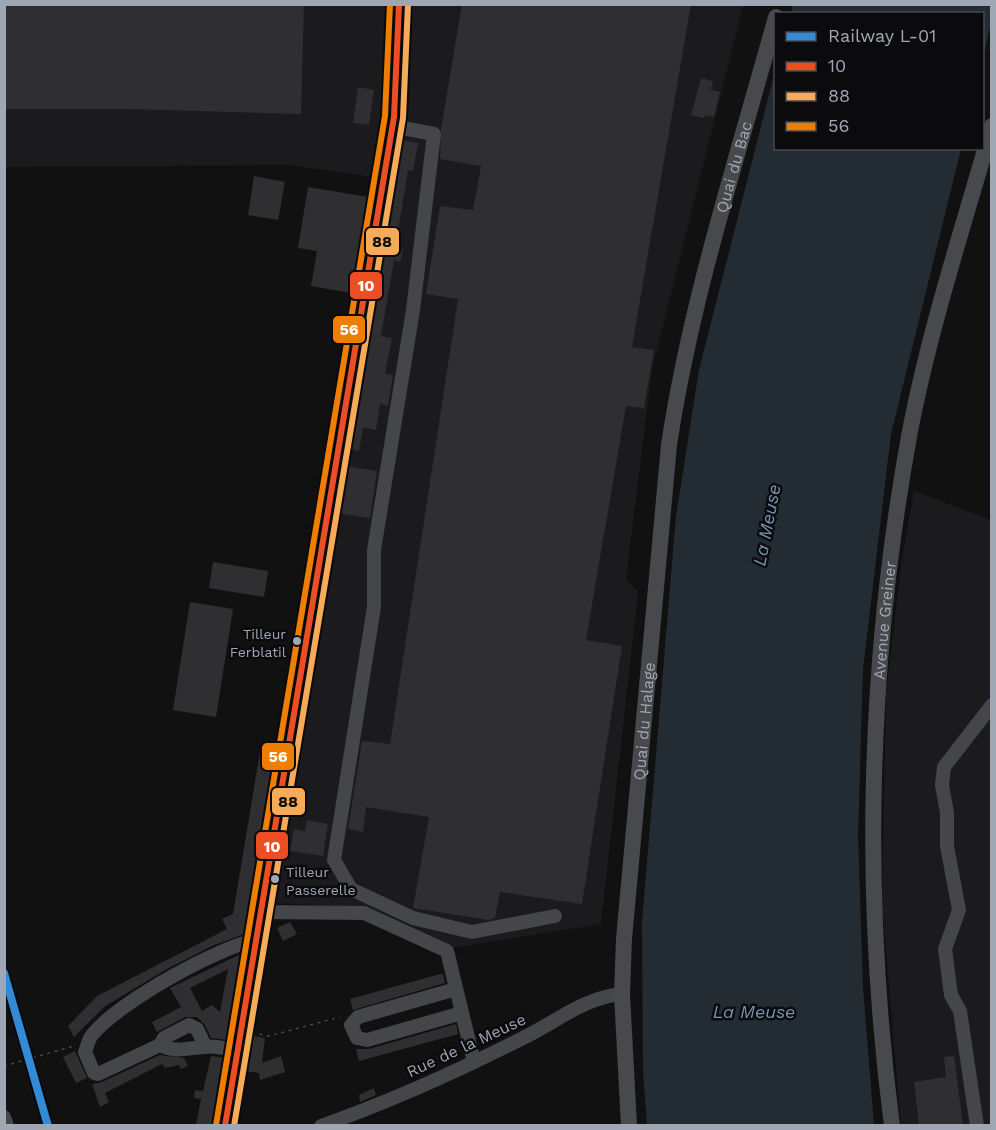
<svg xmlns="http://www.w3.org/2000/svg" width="996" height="1130" font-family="'Work Sans',sans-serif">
<rect width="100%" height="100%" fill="#111"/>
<g fill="#1b1b1d">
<polygon points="4,5 390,5 385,106 374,177 287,165 5,167"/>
<polygon points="409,5 743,5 652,369 626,579 638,592 601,924 452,948 361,907 272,903 400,136 405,92"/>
<polygon points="914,491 991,520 992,1125 901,1126 882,902 886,693 901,566"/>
</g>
<g fill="#242c33">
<polygon points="793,5 991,5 991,22 983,59 982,14 791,13"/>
<polygon points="775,71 776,148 961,149 891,434 863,669 858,835 863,988 874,1125 647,1125 643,1071 642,922 676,516 699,370"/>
</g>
<g fill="#2f2f31" fill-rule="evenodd">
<polygon points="4,4 304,4 301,114 129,109 4,109"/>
<polygon points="462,4 691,4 632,347 654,350 644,408 626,406 586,640 622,646 582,904 500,892 495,918 489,920 413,908 429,817 366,807 363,832 348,829 362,741 390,744 458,299 426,294 440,206 473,210 481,166 440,159 441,129"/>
<polygon points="701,78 713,81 711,90 720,92 714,117 705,115 704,118 691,115"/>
<polygon points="358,87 374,90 369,125 353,123"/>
<polygon points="400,140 418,143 413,171 408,170 395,249 403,250 400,262 394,260 381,336 392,338 385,374 393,375 388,406 380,404 376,430 363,427 359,451 349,449 398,168 395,168"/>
<polygon points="254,176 285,182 278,220 248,215"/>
<polygon points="308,187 368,197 351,293 311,286 317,251 298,248"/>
<polygon points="346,466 377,471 370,518 338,513"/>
<polygon points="213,562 268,571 264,597 209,588"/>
<polygon points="190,602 233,609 216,717 173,710"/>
<polygon points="267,746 276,747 245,934 214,945 165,970 104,1007 74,1037 68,1026 97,996 227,929 222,919 233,914 260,752 266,753"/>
<polygon points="307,820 328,824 323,856 290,851 294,829 305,831"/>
<polygon points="290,922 297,934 283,941 277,928"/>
<path d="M243,953L228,1040L211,1038L205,1025L197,1017H185L157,1032L152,1022L181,1007L170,988ZM228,969L220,1012L212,1005L202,1011L190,988Z"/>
<polygon points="440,974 443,974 445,983 353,1010 350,999"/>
<polygon points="456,1024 458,1034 359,1061 356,1049 369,1049"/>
<polygon points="249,1035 265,1038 262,1063 281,1056 285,1072 260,1080 259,1073 244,1071"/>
<polygon points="75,1051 87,1078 76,1083 63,1057"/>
<polygon points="160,1055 184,1058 188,1066 181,1069 179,1065 165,1068 162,1064 105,1093 109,1102 100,1107 92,1084 102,1082"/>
<polygon points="211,1056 225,1058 213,1125 196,1125 201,1099 194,1098 195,1090 203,1091"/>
<polygon points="954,1056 963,1125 919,1125 914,1082 946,1077 944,1057"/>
<polygon points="374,1088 376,1095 360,1102 359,1095"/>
</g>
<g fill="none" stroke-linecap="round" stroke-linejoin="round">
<g stroke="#46484c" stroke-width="1.5" stroke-dasharray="3 4.5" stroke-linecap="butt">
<polyline points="252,1033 269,1036 340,1017"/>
<polyline points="4,1066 74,1046"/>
</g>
<g stroke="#45464a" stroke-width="14">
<polyline points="392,126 434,134 413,310 374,550 374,607 334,860 351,889 413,918 472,932 555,916"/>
<polyline points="262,912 364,913 447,951 474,1062"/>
<polyline points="456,989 358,1017 351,1025 357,1038 367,1040 462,1013"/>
<polyline points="160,1045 164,1038 189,1025 197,1029 205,1046"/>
<path d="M238,1051C227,1049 215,1045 204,1047C189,1048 174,1053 160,1045L98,1074L94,1073L85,1052C87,1047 88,1040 92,1035C118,1003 217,947 257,940"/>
<polyline points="4,1117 7,1126"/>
<polyline points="225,1126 394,117 399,4"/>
<path d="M321,1126C389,1102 458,1071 523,1038C556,1022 585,997 622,994"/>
<polyline points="977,1126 960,1011 951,995 945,949 959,910 947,846 947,813 942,785 944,767 992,705"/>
</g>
<g stroke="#47494c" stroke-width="16">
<path id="s1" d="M629,1126L622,994L624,939L669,445C691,299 737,159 776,17"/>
<path id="s2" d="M892,1126C862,895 868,659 910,431C930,328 963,227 992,126"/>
</g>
<defs>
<polyline id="bus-1" points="225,1126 394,117 399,4"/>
<polyline id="bus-2" points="234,1126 403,118 408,4"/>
<polyline id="bus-3" points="216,1125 385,116 390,4"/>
</defs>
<use href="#bus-1" stroke="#0b0b0d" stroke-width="10"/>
<use href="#bus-2" stroke="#0b0b0d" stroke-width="10"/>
<use href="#bus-3" stroke="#0b0b0d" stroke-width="10"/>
<use href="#bus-1" stroke="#eb4e22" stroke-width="6"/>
<use href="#bus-2" stroke="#f7ab59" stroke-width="6"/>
<use href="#bus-3" stroke="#ef7d00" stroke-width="6"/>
<defs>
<polyline id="rail-1" points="4,973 48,1126"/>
</defs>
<use href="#rail-1" stroke="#0b0b0d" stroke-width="12"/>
<use href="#rail-1" stroke="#338bd7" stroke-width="8"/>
</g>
<g fill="#a0a7b4" stroke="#0b0b0d" stroke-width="2">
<circle cx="297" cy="641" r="5"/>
<circle cx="275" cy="879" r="5"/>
</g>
<g text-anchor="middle" stroke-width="5" stroke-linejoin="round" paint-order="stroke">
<g font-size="14" fill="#a0a7b4" stroke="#0b0b0d" text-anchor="end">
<text x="286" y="639">Tilleur<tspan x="286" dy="18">Ferblatil</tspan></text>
<text x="286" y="877" text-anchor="start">Tilleur<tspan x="286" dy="18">Passerelle</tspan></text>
</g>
<g font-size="16" fill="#a0a7b4" stroke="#0b0b0d">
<text dy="6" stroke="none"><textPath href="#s1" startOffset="969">Quai du Bac</textPath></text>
<text dy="6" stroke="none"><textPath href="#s2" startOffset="507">Avenue Greiner</textPath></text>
<text dy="6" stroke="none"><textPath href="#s1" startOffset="406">Quai du Halage</textPath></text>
<text transform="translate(466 1045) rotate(-25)" y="6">Rue de la Meuse</text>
</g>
<g font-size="18" font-style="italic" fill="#7496b2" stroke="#0b0b0d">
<text transform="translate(767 525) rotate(-79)" y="6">La Meuse</text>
<text x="754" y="1018">La Meuse</text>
</g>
</g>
<g stroke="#0b0b0d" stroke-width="2">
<rect x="365" y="227" width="35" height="29" rx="6" fill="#f7ab59"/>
<rect x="349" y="271" width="34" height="29" rx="6" fill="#eb4e22"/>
<rect x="332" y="315" width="34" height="29" rx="6" fill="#ef7d00"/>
<rect x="261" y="742" width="34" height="29" rx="6" fill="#ef7d00"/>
<rect x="271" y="787" width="35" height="29" rx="6" fill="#f7ab59"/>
<rect x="255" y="831" width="34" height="29" rx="6" fill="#eb4e22"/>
</g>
<g font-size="16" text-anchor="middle" font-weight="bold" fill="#fff">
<text x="366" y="291">10</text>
<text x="349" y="335">56</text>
<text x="278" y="762">56</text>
<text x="272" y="852">10</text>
</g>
<g font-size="16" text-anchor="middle" font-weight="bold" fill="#111">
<text x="382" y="247">88</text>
<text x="288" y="807">88</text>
</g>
<rect width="996" height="1130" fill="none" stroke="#a0a7b4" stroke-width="12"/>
<rect x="774" y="12" width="210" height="138" fill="#0b0b0d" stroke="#474950" stroke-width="1.5"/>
<rect x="786" y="32" width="30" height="9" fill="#338bd7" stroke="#474950" stroke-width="1.5"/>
<text x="828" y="42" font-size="18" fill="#a0a7b4">Railway L-01</text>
<rect x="786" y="62" width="30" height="9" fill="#eb4e22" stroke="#474950" stroke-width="1.5"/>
<text x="828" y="72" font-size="18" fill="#a0a7b4">10</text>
<rect x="786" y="92" width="30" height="9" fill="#f7ab59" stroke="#474950" stroke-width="1.5"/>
<text x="828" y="102" font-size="18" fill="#a0a7b4">88</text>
<rect x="786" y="122" width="30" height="9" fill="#ef7d00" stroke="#474950" stroke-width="1.5"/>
<text x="828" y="132" font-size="18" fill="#a0a7b4">56</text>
</svg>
